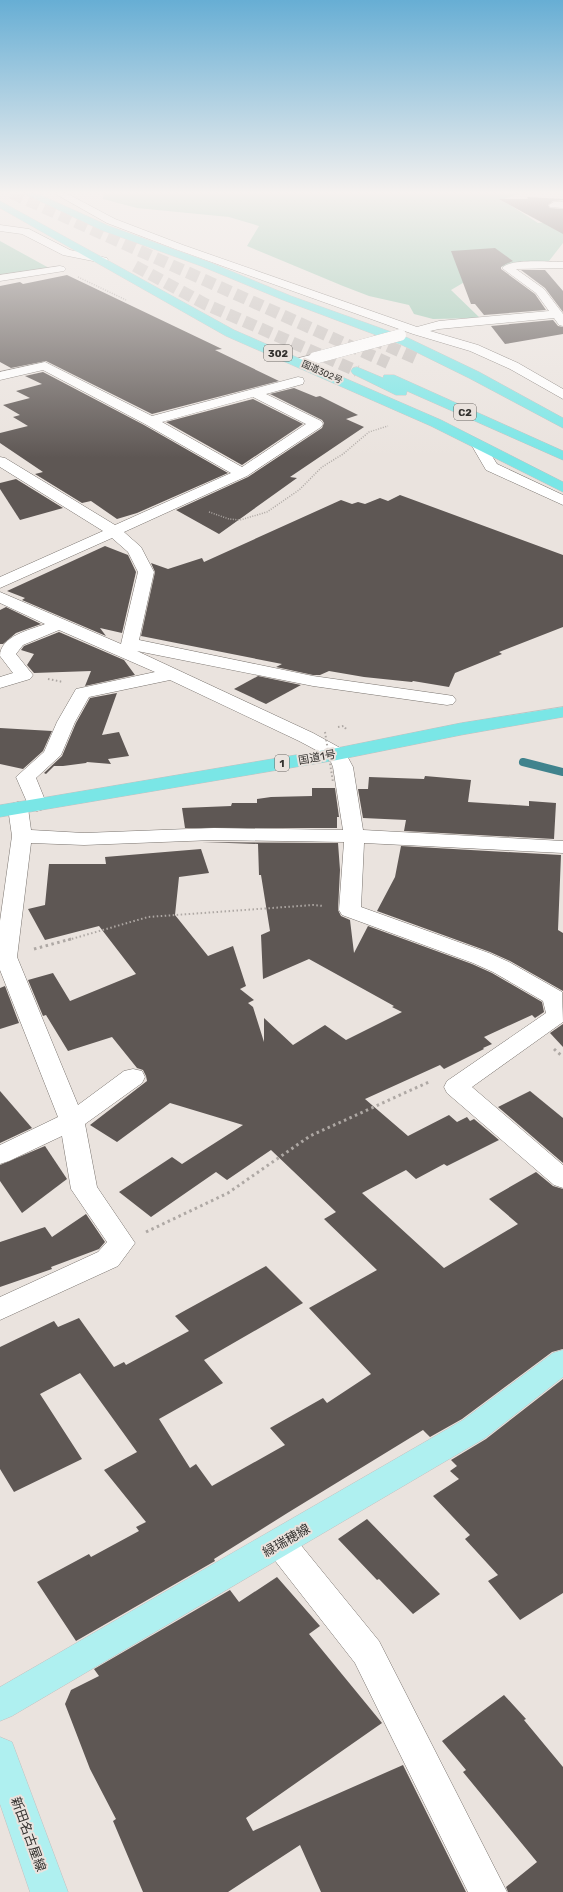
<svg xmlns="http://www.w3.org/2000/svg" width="563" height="1892" font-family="Rubik,'Noto Sans JP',sans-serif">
<rect width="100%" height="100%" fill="#eae3de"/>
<g fill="#93c5ae">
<polygon points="104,193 520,193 502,200 538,223 563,221 563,243 549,261 504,266 478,274 451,290 480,318 433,319 414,314 409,305 369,296 343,286 247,246 259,226 229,217 137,208 103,199"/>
<polygon points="0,241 49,268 0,275"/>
</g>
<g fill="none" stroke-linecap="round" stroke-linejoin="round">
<polyline stroke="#40838d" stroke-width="8" points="523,762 563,772"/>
</g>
<g fill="#5e5754">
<polygon points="527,197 563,199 563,200 553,201 548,205 550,208 563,209 563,234 499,199 528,199"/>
<polygon points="495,248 513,261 506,264 501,267 501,269 535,294 546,310 484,315 475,304 471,304 451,251"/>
<polygon points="521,270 545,270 563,291 563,312 545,288"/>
<polygon points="67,275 222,349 215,350 279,381 152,414 46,361 11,368 0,362 0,286 20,282 23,284"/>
<polygon points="553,320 558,326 563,327 563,334 505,344 491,326"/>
<polygon points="43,372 144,425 228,473 137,513 117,519 91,501 82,503 35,474 43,472 0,443 0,433 28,426 13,417 20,415 3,405 30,398 16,391 42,384 25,376"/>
<polygon points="294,388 316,397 320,396 358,415 346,419 364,427 290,477 297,478 219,534 176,510 248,477 322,428 324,423 322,420 270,394"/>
<polygon points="253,399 303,424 242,465 166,422"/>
<polygon points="16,479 63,508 20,520 0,489 0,483"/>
<polygon points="400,495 563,555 563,627 499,652 502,654 455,673 449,687 413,681 412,682 364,677 329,671 320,675 313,675 276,667 282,664 141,636 155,572 151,563 168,569 202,558 204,562 341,500 352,504 358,502 365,504 380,498 388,501"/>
<polygon points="105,546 128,555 136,572 122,633 100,628 106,636 22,600 25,598 7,591"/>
<polygon points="6,607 41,624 16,633 3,644 0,644 0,610"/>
<polygon points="59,632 124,660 135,675 85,686 91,671 34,673 27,665 34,654 21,650 24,646"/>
<polygon points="258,676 301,685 266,704 234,689"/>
<polygon points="117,693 102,735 119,732 129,756 108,759 111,764 87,762 86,763 63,766 54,766 46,774 44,773 62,756 76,723 90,698"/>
<polygon points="0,728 52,731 43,751 23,769 0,764"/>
<polygon points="425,776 471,780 468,802 529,806 529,801 556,803 554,839 404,831 406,820 363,818 358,789 368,789 369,777 424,779"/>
<polygon points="312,788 335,788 339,817 337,817 337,828 185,828 182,808 231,806 232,803 257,803 257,799 271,797 312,796"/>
<polygon points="202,842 338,843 340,870 338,910 341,916 350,920 354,953 368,926 472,964 492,973 542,1002 544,1012 535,1018 532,1015 484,1037 492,1044 483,1048 484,1049 444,1069 440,1065 365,1099 408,1136 449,1115 457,1122 467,1117 470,1121 474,1119 499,1140 447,1166 444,1164 416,1179 406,1170 362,1193 444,1268 518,1224 489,1199 536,1172 553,1186 563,1189 563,1349 552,1352 462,1419 430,1437 423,1430 289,1512 214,1559 215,1561 76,1641 37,1582 89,1554 91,1557 139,1531 136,1527 146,1522 104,1470 137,1452 80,1373 40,1394 82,1459 14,1492 0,1469 0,1347 54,1321 58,1327 79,1318 114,1367 124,1362 126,1365 189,1331 175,1316 266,1266 303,1303 204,1360 223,1383 159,1419 190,1468 196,1464 212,1486 285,1445 270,1428 323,1398 327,1403 371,1374 309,1308 377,1270 324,1219 336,1212 271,1150 227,1180 216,1172 151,1217 119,1192 172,1157 182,1164 243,1125 170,1103 117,1142 90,1125 147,1081 146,1076 143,1070 137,1068 112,1037 68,1051 46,1015 43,1016 28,980 53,973 70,1001 136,974 99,926 45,940 28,909 45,905 49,864 106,864 105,857 201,849 209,873 179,877 175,915 208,956 233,946 246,986 240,989 254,1000 248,1003 253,1007 264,1042 264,1018 293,1045 325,1025 346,1040 402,1012 392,1007 394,1006 309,959 263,979 261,935 270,931 261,875 259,875 258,844"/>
<polygon points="401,846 561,855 558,930 563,933 563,991 510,961 490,952 377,911 395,877"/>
<polygon points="5,986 19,1023 0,1029 0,988"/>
<polygon points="563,1024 563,1047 550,1033"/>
<polygon points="0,1091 32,1128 0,1143"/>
<polygon points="530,1091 563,1118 563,1163 498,1107"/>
<polygon points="45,1146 67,1179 22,1213 0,1181 0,1165"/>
<polygon points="86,1214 105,1242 99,1249 51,1267 52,1269 0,1287 0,1242 45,1227 52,1237"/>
<polygon points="563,1379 563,1593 520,1620 488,1581 498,1575 465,1539 470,1535 433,1496 459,1479 450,1471 457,1466 451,1460 486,1439"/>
<polygon points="367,1519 440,1594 413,1614 379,1579 377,1580 338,1539"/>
<polygon points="277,1577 320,1626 309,1634 382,1723 246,1818 253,1831 403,1765 466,1892 321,1892 300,1845 228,1892 143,1892 113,1821 116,1819 90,1769 65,1704 71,1690 99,1676 94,1669 230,1590 239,1602"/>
<polygon points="504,1695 526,1719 524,1720 563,1767 563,1892 508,1892 506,1887 537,1862 463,1772 466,1770 442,1741"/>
</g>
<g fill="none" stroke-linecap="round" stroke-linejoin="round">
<g stroke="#c5bfbb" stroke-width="12" stroke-dasharray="12 5.5" stroke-linecap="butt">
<polyline points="12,193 388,363"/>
<polyline points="135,266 205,304 357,371"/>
<polyline points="372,339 415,358"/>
</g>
<defs>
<g id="minor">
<path d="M54,193H66L115,219L183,245L417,327L439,321L549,311L536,293L502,268C511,258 549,262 563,262V268L516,269L544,289L563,314V326L559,325L554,318L439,329L430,331L478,345L518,363L563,389V399L510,369L470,351L413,334L175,249L107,223Z"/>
<polygon points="554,202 563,202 563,208 550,207 549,205"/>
<polygon points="0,225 29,229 70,250 107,258 108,260 103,263 63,255 22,234 0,231"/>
<polygon points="60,266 64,267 66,269 64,271 0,281 0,275"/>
<polygon points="315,354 319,355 321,358 319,361 299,366 295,365 293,362 295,359"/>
<path d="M45,362L152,416L298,377L303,378L304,381L303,384L266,394L321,421L323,424L321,427L247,476L124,532L141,547L154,572L139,640L313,676L447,695L453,696L456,700L453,704L447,705L313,686L137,651L313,733L344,750L353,767L363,830L563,841V853L364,843L361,907L489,953L509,962L562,992L563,1022L472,1087L563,1165V1188L554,1185L447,1093L444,1087L447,1081L546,1013L543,1001L493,972L473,963L342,915L339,910L344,842L214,840L84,845L31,843L17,957L78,1105L124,1071L133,1069L142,1071L145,1077L142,1083L85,1124L97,1187L135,1243L118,1266L0,1320V1297L98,1252L107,1242L71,1189L62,1136L9,1161L0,1164V1145L58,1117L0,970V921L12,836L8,808L11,804L18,802L25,804L28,808L31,830L84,833L214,828L343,830L333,767L329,757L299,741L170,680L89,697L75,722L61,755L36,778L47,805L44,809L37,811L30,809L16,777L44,752L57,722L76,689L155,672L59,630L23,645L16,654L33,675L30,679L0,688V677L13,673L0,656C0,636 30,630 45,624L0,603V592L121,644L138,572L128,552L112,538L0,588V577L103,531L0,467V457L5,458L115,525L231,473L145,424L43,370L0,380V372ZM253,397L306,424L242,467L162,422Z"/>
<polygon points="479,442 484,443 497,464 563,495 563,505 486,470 472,446 474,443"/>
<polygon points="280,1529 291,1533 379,1641 507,1892 468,1892 355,1663 269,1553 264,1543 269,1533"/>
</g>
<g id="major">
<polygon points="563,1350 563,1377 485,1438 12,1716 0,1721 0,1687 463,1420 553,1353"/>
<polygon points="0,1737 12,1742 68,1892 30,1892 0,1804"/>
</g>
<g id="highway">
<polygon points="23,193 36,193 109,226 209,262 291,296 408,338 479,372 563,418 563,428 469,378 400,344 283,300 201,266 101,230"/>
<polygon points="0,201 234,330 441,420 563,482 563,492 431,426 226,336 0,208"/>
<polygon points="357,367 383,378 384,375 394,375 563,451 563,460 407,391 406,395 396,395 353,374 351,371 353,368"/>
<polygon points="563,707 563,717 461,735 337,760 0,817 0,805 337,748 461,723"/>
</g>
</defs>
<use href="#minor" stroke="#7a746f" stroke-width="1"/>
<use href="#major" stroke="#c2c1c0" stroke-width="1"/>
<use href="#highway" stroke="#c2c1c0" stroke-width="1"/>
<g stroke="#aea8a4" stroke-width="1.5" stroke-dasharray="1 1.5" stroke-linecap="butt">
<polyline points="78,277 126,300"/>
<polyline points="209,512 229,519 240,520 267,512 299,490 322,467 343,454 369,432 388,426"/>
</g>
<g stroke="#aea8a4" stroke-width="2" stroke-dasharray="1.5 2.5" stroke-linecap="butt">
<polyline points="48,679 63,682"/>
<polyline points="338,727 344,726 346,729"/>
<polyline points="68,940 148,917 313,905 324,906"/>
</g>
<g stroke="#aea8a4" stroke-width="3" stroke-dasharray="2.5 3.5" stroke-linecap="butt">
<polyline points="34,949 71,939"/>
<polyline points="554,1049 563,1057"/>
<polyline points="146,1232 228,1193 310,1136 431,1081"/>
</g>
<use href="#minor" fill="#fff" fill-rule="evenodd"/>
<use href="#major" fill="#aff0f0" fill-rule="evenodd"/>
<use href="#highway" fill="#7ae6e6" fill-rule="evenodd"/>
<defs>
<polyline id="minor-bridge" points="315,358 400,335"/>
</defs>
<use href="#minor-bridge" stroke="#7a746f" stroke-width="12" stroke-linecap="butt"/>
<polyline stroke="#aea8a4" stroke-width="2" stroke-dasharray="1.5 2.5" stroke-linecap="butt" points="325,732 333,782"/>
<use href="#minor-bridge" stroke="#fff" stroke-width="12"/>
</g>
<linearGradient id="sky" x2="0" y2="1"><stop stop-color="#67aed4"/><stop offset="0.42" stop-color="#f6f2f0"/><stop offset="1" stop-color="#f6f2f0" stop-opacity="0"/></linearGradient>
<rect width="563" height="458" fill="url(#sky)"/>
<g text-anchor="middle" stroke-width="4" stroke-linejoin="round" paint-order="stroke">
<g font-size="9" fill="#33312e" stroke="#eae3de">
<text transform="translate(322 372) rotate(24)" y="3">国道302号</text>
</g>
<g fill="#eae3de" stroke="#6a6663" stroke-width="1">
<rect x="264" y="345" width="28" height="16" rx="3"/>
<rect x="454" y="404" width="22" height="16" rx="3"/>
<rect x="275" y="755" width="14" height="16" rx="3"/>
</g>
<g font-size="10" font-weight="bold" fill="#33312e">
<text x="278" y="357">302</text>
<text x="465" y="416">C2</text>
<text x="282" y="767">1</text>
</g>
<g font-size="11" fill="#33312e" stroke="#eae3de">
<text transform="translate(317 757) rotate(-10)" y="4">国道1号</text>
</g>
<g font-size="13" fill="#33312e" stroke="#eae3de">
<text transform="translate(286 1540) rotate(-30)" y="5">緑瑞穂線</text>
<text transform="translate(29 1834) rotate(70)" y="5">新田名古屋線</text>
</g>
</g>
</svg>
